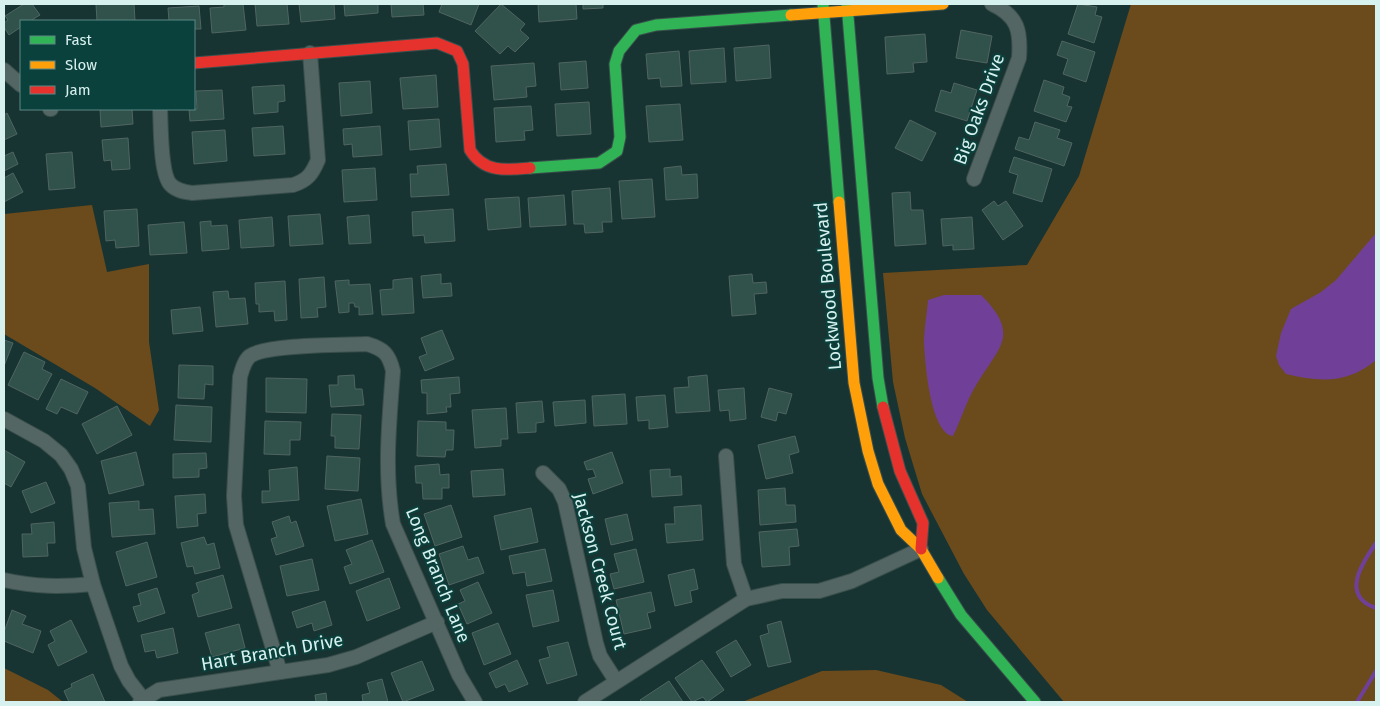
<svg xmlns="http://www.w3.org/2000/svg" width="1380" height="706" font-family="'Fira Sans',sans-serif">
<rect width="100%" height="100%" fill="#183432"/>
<g fill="#6b4a1c">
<polygon points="1131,4 1376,4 1376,702 1064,702 987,610 964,574 922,494 905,438 893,382 883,273 1027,265 1079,176"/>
<polygon points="92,205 107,272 149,264 149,342 159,410 150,426 95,388 4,334 4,214"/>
<polygon points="4,668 48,690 63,702 4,702"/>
<polygon points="876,670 941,685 968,702 742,702 822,671"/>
</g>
<g fill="#704098">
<path d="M1376,233V360C1348,384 1320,382 1286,374L1279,365L1276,356L1281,333L1291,309L1321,292L1336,280Z"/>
<path d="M944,295H981C1022,336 998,347 975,387C966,402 961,420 953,436C930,433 925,361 924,343C924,329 927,314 928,300Z"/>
</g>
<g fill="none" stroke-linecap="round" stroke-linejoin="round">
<g stroke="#704098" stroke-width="4">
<path d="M1376,543C1362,563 1340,596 1376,608"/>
<polyline points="1357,702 1376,671"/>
</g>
</g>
<g fill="#31514b" stroke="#506561">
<polygon points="24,4 32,4 40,15 30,21 21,21 21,27 9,35 4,27 4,23 8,20 5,16"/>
<polygon points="96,4 134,4 135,21 97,21"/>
<polygon points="224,4 243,4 246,30 212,33 210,8 224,7"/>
<polygon points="255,4 287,4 289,24 257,26"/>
<polygon points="299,4 334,4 335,19 301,22"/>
<polygon points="344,4 378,4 378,13 345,16"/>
<polygon points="391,4 423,4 424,15 392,17"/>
<polygon points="442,4 479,4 471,25 439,12"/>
<polygon points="501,4 525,24 520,30 529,38 515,52 508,46 500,54 475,31"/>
<polygon points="538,4 576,4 577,19 539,22"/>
<polygon points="583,4 603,4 603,8 583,9"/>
<polygon points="1078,4 1097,7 1095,15 1102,17 1094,43 1068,34"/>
<polygon points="199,6 201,29 194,29 194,21 169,21 168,8"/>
<polygon points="961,30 992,36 987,63 956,58"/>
<polygon points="925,34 927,62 913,63 914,72 887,74 885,37"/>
<polygon points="1062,41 1095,52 1086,82 1063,74 1068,59 1057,55"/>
<polygon points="769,45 771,78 736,81 734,48"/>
<polygon points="724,48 726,82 691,84 689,51"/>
<polygon points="679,51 682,86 661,87 660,78 648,79 646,54"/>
<polygon points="586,61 588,88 561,90 559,63"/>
<polygon points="534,63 536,86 526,87 527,97 494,100 491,66"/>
<polygon points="436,75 438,107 403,109 400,78"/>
<polygon points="1044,80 1064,87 1062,94 1070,97 1067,106 1072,107 1066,122 1034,111"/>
<polygon points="370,81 372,113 341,116 339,83"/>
<polygon points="954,83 977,90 967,121 935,111 941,90 951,93"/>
<polygon points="284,85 285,101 278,102 278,112 254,114 252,87"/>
<polygon points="222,90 224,119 190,121 189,109 197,109 196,91"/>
<polygon points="589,102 591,134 557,136 555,104"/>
<polygon points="680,104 683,140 649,142 646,106"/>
<polygon points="531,106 533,130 524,131 525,140 496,142 494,108"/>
<polygon points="100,109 132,109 133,124 101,127"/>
<polygon points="7,113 17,134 4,140 4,115"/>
<polygon points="439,119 441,147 410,150 408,121"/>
<polygon points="910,120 936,133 922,161 895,148"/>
<polygon points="1035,122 1060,130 1057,138 1072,143 1064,166 1015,149 1019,137 1029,140"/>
<polygon points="283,126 285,154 254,156 252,128"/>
<polygon points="380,126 382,155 353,157 352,144 344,145 343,129"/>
<polygon points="225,130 227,161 194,164 192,132"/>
<polygon points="128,138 130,169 112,170 111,160 104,161 102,140"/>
<polygon points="13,152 18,164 4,171 4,156"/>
<polygon points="72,152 75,188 49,190 46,154"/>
<polygon points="1014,157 1052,169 1042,202 1013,193 1018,175 1009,172"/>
<polygon points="446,164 449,195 411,197 410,174 418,174 417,166"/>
<polygon points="681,166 682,175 697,174 698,198 666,200 664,168"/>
<polygon points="375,168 377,200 344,202 342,170"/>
<polygon points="13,173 23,192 4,202 4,178"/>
<polygon points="652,179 655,217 622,219 619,181"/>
<polygon points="610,188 612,222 602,222 603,232 585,233 584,224 574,224 572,191"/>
<polygon points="910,192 911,210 923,210 926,244 895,246 892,193"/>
<polygon points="564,195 566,225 530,227 528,198"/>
<polygon points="519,197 521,227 488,230 485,199"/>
<polygon points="994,201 998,206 1006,201 1023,226 1003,240 982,210"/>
<polygon points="137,209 139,246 116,248 115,240 106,241 104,211"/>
<polygon points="453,209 455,241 425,243 424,235 413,236 412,212"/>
<polygon points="320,214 323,244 290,246 288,216"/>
<polygon points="369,215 371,243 349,244 347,217"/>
<polygon points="272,217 274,246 241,248 239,220"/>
<polygon points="972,217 974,249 953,250 953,245 943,246 941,219"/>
<polygon points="211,221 211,226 227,225 229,249 202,251 200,222"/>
<polygon points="184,222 187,253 150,255 148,225"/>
<polygon points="441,274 441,284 451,283 452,296 423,298 421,276"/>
<polygon points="752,274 753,283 766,282 767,293 754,294 756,314 732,316 729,276"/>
<polygon points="324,277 326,307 317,308 318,317 301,318 299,279"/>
<polygon points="412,278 414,313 382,315 380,290 393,289 393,280"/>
<polygon points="349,280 349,285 370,284 373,314 359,315 359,307 355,307 354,303 349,303 349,312 339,313 335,281"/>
<polygon points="285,281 287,320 275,321 274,311 259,312 259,304 256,304 255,283"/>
<polygon points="228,291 229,299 245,298 248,324 216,327 213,292"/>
<polygon points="200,307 203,331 173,334 171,310"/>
<polygon points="442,330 454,359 425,371 419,357 427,354 421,338"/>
<polygon points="4,340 13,343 4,366"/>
<polygon points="24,352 45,362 42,369 52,374 38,400 8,385"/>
<polygon points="179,365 213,366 213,385 205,384 204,399 178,398"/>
<polygon points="354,375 355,389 362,389 364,405 331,407 329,385 338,385 338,376"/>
<polygon points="707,375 710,411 676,413 674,388 689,387 688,377"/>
<polygon points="459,377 460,393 450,394 451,407 446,407 447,412 427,414 427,393 422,393 421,380"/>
<polygon points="266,378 307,379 306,413 266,412"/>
<polygon points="61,379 88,392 77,414 61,407 57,414 46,409"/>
<polygon points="744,388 746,419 730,421 729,410 720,411 718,390"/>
<polygon points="769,388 792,394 786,414 778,412 776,421 761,417"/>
<polygon points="625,394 627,424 594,426 592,396"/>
<polygon points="665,395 668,427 649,429 649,420 638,421 636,397"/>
<polygon points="585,400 586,423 555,426 553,402"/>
<polygon points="542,401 544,422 536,423 536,432 518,433 516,403"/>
<polygon points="176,405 212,407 211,442 174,440"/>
<polygon points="117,406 132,435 97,454 82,424"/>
<polygon points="506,408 508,439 501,439 501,446 475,448 472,410"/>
<polygon points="332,414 361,415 359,449 335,448 335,436 331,436"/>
<polygon points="265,421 301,422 300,440 290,440 290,455 264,454"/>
<polygon points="418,421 446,422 446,430 454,430 453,450 446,450 445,457 417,456"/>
<polygon points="795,436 799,452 789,455 793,473 766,479 758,445"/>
<polygon points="4,450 25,462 11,487 4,483"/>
<polygon points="136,452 144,485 109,494 101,461"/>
<polygon points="612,452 623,483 593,494 588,479 596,477 593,469 587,470 584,462"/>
<polygon points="206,453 207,468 199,469 199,477 173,478 173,454"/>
<polygon points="327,456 360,458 358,491 325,489"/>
<polygon points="439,464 440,475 449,474 449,488 442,488 442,499 423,499 422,483 416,483 415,466"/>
<polygon points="297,467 299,500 262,503 262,491 270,491 269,470"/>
<polygon points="503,469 505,495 473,497 471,471"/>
<polygon points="670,469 670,477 681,476 682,495 652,497 650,470"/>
<polygon points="46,482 55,503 31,513 22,491"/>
<polygon points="785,488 786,505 795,505 796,522 760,525 758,490"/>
<polygon points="205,494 206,513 197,514 198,526 177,528 175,496"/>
<polygon points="361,499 368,534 335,541 327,506"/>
<polygon points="139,501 139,510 153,509 155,534 112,537 109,503"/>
<polygon points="451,505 462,537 435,546 424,514"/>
<polygon points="701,505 703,540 667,543 665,524 675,524 674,507"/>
<polygon points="531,508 538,542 501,550 494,516"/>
<polygon points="627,514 633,540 611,545 605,519"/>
<polygon points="289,516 291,523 296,521 304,546 276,555 271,539 277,537 272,522"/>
<polygon points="54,522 55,543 47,543 48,556 23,557 22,534 32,534 31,524"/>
<polygon points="797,529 799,546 789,547 790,565 762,567 759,532"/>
<polygon points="204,537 207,545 214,543 220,568 195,574 193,566 187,567 181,543"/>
<polygon points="372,540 384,572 350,584 344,567 352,564 346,550"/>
<polygon points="147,542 157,577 126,586 116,552"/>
<polygon points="463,546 468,560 478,557 484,573 449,585 439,554"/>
<polygon points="545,549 552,581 527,586 525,572 513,574 509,556"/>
<polygon points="636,549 644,582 614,589 610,574 619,572 614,554"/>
<polygon points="312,559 319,590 287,596 280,566"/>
<polygon points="694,569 698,589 690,591 692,602 675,606 668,575"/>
<polygon points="223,575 232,608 198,617 192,595 199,592 196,583"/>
<polygon points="389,578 400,608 367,621 356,591"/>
<polygon points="478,582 492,613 467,624 458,604 465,601 460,590"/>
<polygon points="157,588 165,613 138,622 133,607 141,605 138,594"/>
<polygon points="553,590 559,621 533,627 526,595"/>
<polygon points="651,592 655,611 647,613 651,628 624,634 616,600"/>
<polygon points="325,601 332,625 314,631 312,623 297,628 292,612"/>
<polygon points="12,610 26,616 22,624 41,631 33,653 4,641 4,632"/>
<polygon points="71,620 87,652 58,666 48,645 55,641 50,631"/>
<polygon points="781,621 791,662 768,667 760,636 769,633 767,625"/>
<polygon points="498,623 511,654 484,665 472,633"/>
<polygon points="239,624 245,648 212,657 205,633"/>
<polygon points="173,628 178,653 157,658 155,650 145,652 141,635"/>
<polygon points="736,640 751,665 731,677 716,652"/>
<polygon points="568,642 577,675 547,684 539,660 550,657 547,647"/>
<polygon points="517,660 528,684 509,692 505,684 496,688 489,673"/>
<polygon points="702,660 724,690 707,702 703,697 692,702 675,678"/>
<polygon points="422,661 434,690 403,702 391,673"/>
<polygon points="93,674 105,702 69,702 64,691 72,687 71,684"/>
<polygon points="382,679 388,702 363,702 362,695 370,693 367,683"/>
<polygon points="669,681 683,702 642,702 640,700"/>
<polygon points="326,693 327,702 316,702 315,695"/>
</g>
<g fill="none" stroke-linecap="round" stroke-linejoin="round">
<defs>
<g id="street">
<polyline points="4,70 21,85"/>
<polyline points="50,109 51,109"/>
<path d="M160,109C161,125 160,175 171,185C177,191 185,192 192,193L293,185C308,180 312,174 318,160L310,53"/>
<path d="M974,179L1019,58C1021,31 1018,16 992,4"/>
<polyline points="4,419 44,441 61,455 71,469 78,486 84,548 93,584 121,666 129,681 143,699"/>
<polyline points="726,456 734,564 746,599"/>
<polyline points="543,473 559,489 565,502 596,643 600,656 616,681"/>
<path d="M4,580C35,587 61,587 93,584"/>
<path d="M280,672L236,525L234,496L240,377C242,370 244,361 250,356C266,344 344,345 367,344C384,349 389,354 393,371C389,423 384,473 393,524L459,675L475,702"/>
<polyline points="140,702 159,690 328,665 356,657 437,622"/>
<polyline points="585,702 746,599 782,591 819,591 852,581 921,549"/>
</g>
<g id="fast">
<polyline points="823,4 839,202"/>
<polyline points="847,4 878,378 883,407"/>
<polyline points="530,168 599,163 617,151 620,137 615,64 619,51 636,30 656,25 791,15"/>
<polyline points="938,578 961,615 1035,702"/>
</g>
<g id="slow">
<polyline points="791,15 943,4"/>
<polyline points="839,202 854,383 868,451 878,484 901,530 921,549 938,578"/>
</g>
<g id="jam">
<path d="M194,63L437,43L457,51L463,64L470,150C484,173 506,170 530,168"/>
<polyline points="883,407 900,471 923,523 921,549"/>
</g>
</defs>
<use href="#street" stroke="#394f4c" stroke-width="16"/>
<use href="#fast" stroke="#394f4c" stroke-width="13"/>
<use href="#slow" stroke="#394f4c" stroke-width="13"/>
<use href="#jam" stroke="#394f4c" stroke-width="13"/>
<use href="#street" stroke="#546664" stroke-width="14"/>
<use href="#fast" stroke="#30b455" stroke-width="11"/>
<use href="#slow" stroke="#ff9f0a" stroke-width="11"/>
<use href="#jam" stroke="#e5322d" stroke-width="11"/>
</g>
<g text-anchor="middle" stroke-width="4" stroke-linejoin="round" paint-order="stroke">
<g font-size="18" fill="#d7f1ee" stroke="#0b413d">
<text transform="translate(979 109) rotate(-70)" y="6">Big Oaks Drive</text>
<text transform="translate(828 286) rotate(-95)" y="6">Lockwood Boulevard</text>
<text transform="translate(600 571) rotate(75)" y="6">Jackson Creek Court</text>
<text transform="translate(438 575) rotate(68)" y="6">Long Branch Lane</text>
<text transform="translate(272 652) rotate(-10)" y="6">Hart Branch Drive</text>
</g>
</g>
<rect width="1380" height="706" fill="none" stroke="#d7f1ee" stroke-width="10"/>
<rect x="20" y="20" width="175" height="90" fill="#0b413d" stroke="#5d8784"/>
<rect x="30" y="36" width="25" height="8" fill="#30b455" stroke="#5d8784"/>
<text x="65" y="45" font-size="15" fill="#d7f1ee">Fast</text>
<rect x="30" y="61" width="25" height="8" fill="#ff9f0a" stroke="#5d8784"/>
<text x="65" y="70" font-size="15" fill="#d7f1ee">Slow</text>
<rect x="30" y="86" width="25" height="8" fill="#e5322d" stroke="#5d8784"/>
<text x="65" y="95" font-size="15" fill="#d7f1ee">Jam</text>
</svg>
